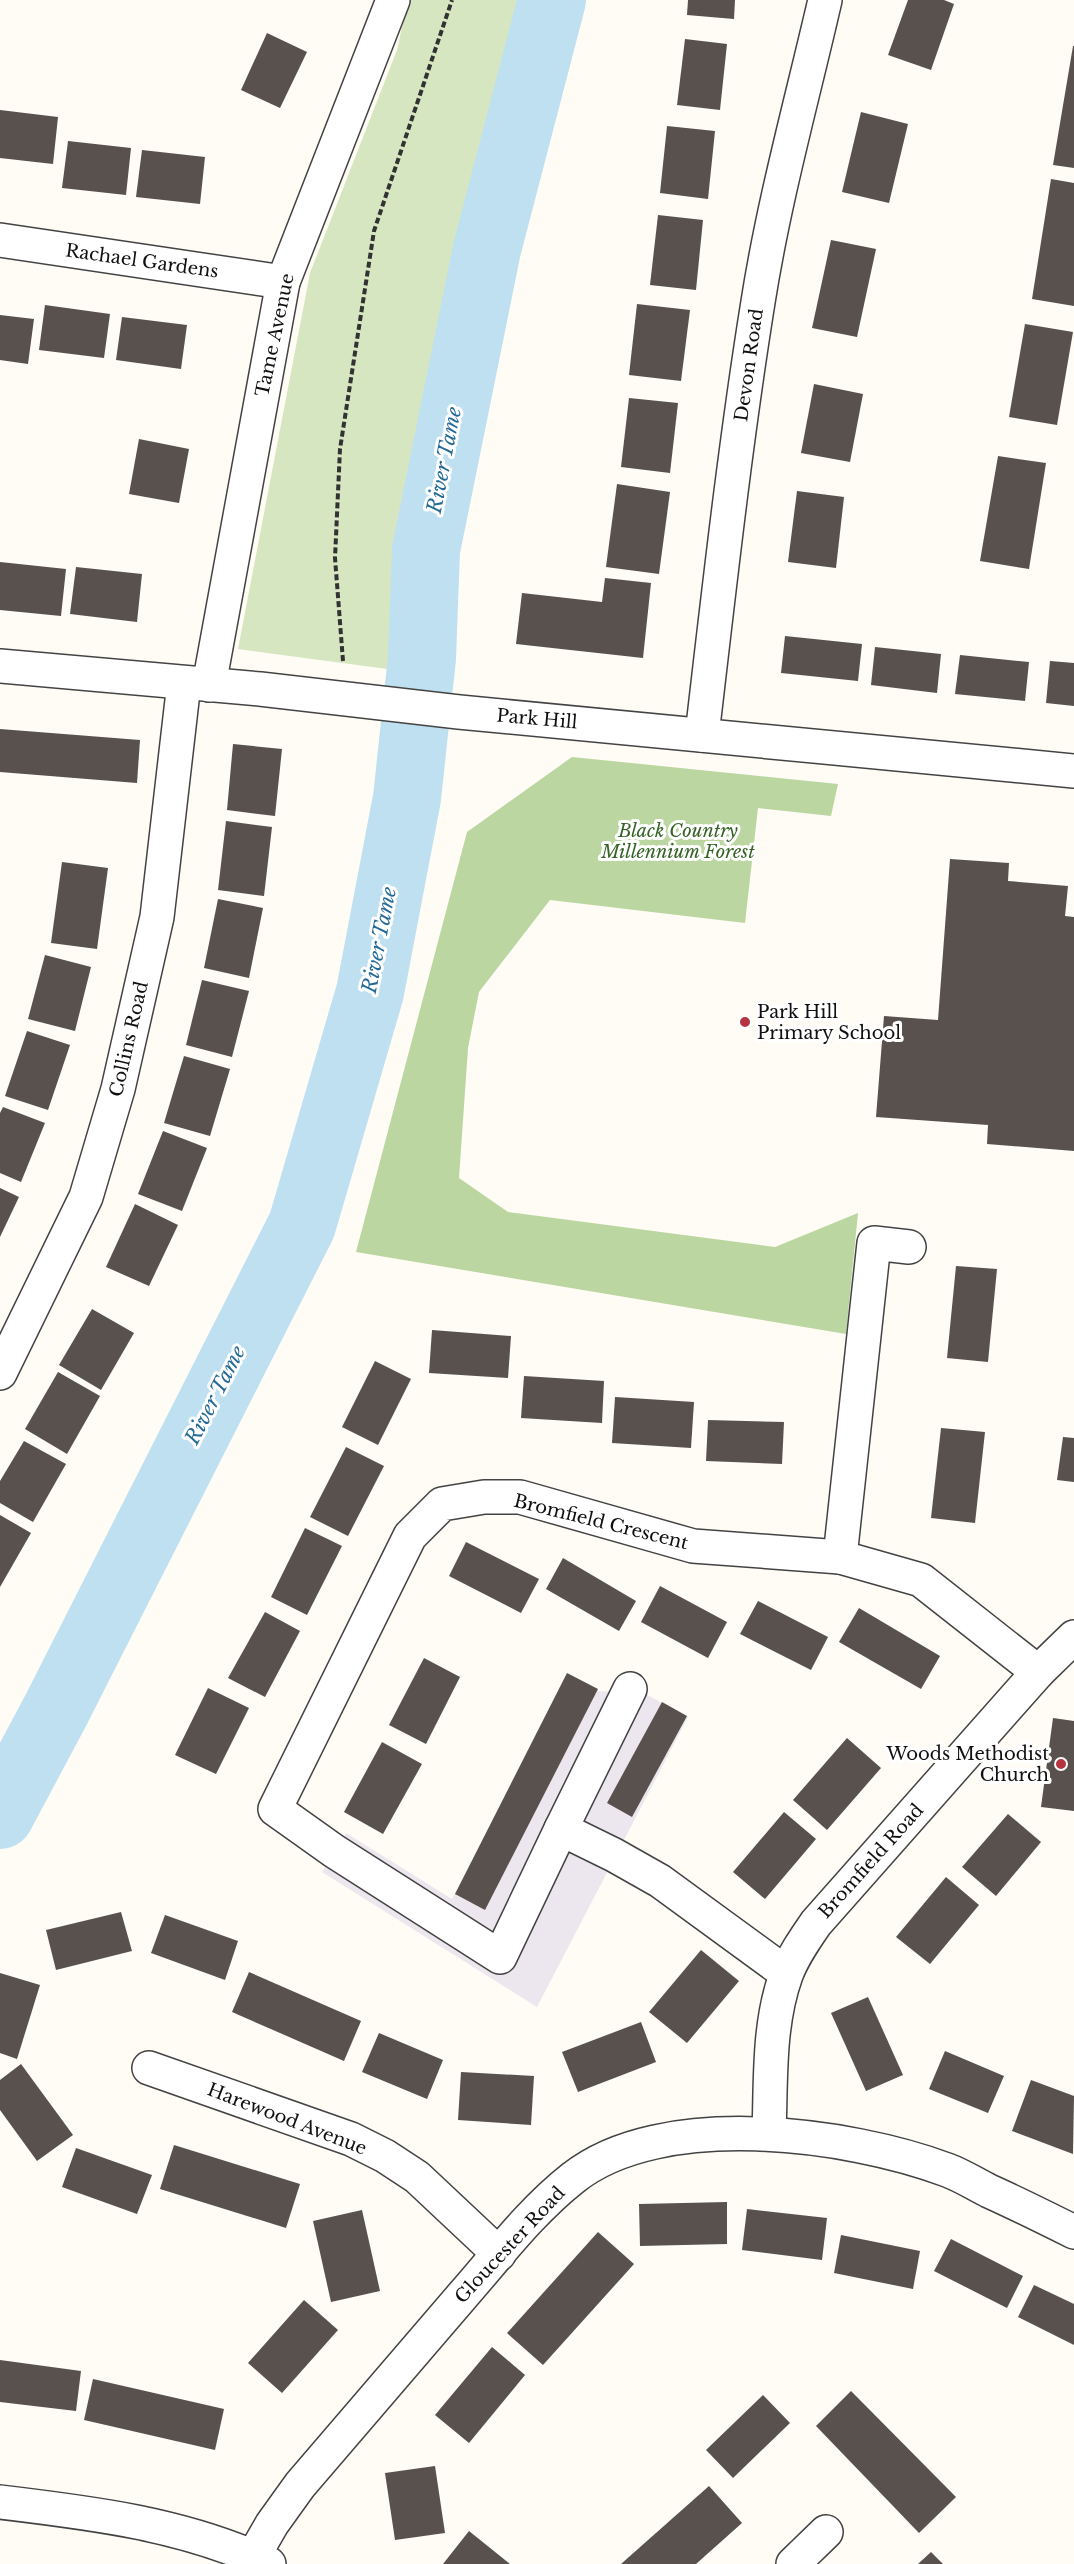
<svg xmlns="http://www.w3.org/2000/svg" width="1074" height="2564" font-family="'Libre Baskerville',serif">
<rect width="100%" height="100%" fill="#fefcf5"/>
<polygon fill="#ece6ee" points="568,1680 592,1691 642,1692 688,1717 537,2007 322,1872 346,1833 452,1899"/>
<polygon fill="#d6e6c0" points="408,0 545,0 497,142 400,581 395,670 238,649 310,273 397,50"/>
<polygon fill="#bbd6a1" points="572,757 838,784 831,816 758,808 745,923 550,900 479,992 468,1048 459,1178 508,1212 775,1247 858,1213 846,1334 356,1252 467,832"/>
<g fill="none" stroke-linecap="round" stroke-linejoin="round">
<polyline stroke="#bee0f1" stroke-width="68" points="0,1815 56,1710 302,1225 370,992 407,798 422,658 426,550 487,249 552,0"/>
</g>
<g fill="#58514e">
<polygon points="688,0 735,0 734,19 687,15"/>
<polygon points="908,0 944,0 954,4 931,70 888,55"/>
<polygon points="267,33 307,52 280,108 241,90"/>
<polygon points="685,39 727,44 720,110 677,105"/>
<polygon points="1073,46 1074,46 1074,168 1053,165"/>
<polygon points="0,110 58,117 53,164 0,158"/>
<polygon points="861,112 908,124 889,203 842,192"/>
<polygon points="667,126 715,131 708,199 660,193"/>
<polygon points="68,141 131,148 126,195 62,188"/>
<polygon points="142,150 205,157 200,204 136,197"/>
<polygon points="1051,179 1074,183 1074,306 1032,299"/>
<polygon points="658,215 703,220 696,290 650,285"/>
<polygon points="831,240 876,249 857,337 812,328"/>
<polygon points="637,304 690,310 681,381 629,375"/>
<polygon points="45,305 110,314 104,358 39,350"/>
<polygon points="0,315 34,319 28,364 0,360"/>
<polygon points="122,317 187,325 181,369 116,360"/>
<polygon points="1025,324 1073,332 1057,425 1009,417"/>
<polygon points="814,384 863,394 850,462 801,453"/>
<polygon points="629,398 678,403 670,473 621,467"/>
<polygon points="139,439 189,449 179,503 129,494"/>
<polygon points="998,456 1046,463 1029,569 980,561"/>
<polygon points="617,484 670,492 659,574 606,567"/>
<polygon points="797,491 844,497 836,568 788,562"/>
<polygon points="0,562 66,569 61,616 0,610"/>
<polygon points="76,567 142,574 137,622 70,614"/>
<polygon points="605,578 651,583 643,658 516,644 522,593 602,602"/>
<polygon points="785,636 862,644 858,681 781,673"/>
<polygon points="875,647 941,654 937,693 871,685"/>
<polygon points="960,655 1029,662 1025,701 955,694"/>
<polygon points="1050,661 1074,663 1074,706 1046,703"/>
<polygon points="0,729 140,740 137,783 0,772"/>
<polygon points="233,744 282,749 275,816 227,810"/>
<polygon points="226,821 272,827 264,896 218,890"/>
<polygon points="950,859 1009,863 1008,881 1068,886 1065,916 1074,917 1074,1151 987,1144 988,1125 876,1117 884,1016 938,1020"/>
<polygon points="62,862 108,868 97,949 51,943"/>
<polygon points="218,899 263,908 249,978 204,968"/>
<polygon points="45,955 91,967 75,1031 28,1019"/>
<polygon points="202,980 249,991 232,1057 186,1045"/>
<polygon points="27,1031 70,1045 48,1110 5,1096"/>
<polygon points="184,1056 230,1069 210,1136 164,1123"/>
<polygon points="3,1107 45,1123 21,1182 0,1173 0,1113"/>
<polygon points="163,1131 207,1148 182,1211 138,1194"/>
<polygon points="0,1188 19,1197 0,1237"/>
<polygon points="135,1204 178,1225 149,1286 106,1267"/>
<polygon points="956,1266 997,1269 988,1362 947,1358"/>
<polygon points="92,1309 134,1333 101,1390 59,1365"/>
<polygon points="432,1330 511,1336 508,1378 429,1373"/>
<polygon points="375,1361 411,1379 378,1445 342,1427"/>
<polygon points="58,1372 100,1396 67,1454 25,1429"/>
<polygon points="524,1376 604,1381 602,1423 521,1418"/>
<polygon points="615,1397 694,1402 691,1448 612,1443"/>
<polygon points="708,1420 784,1422 782,1464 706,1461"/>
<polygon points="941,1428 985,1432 975,1523 931,1518"/>
<polygon points="1063,1437 1074,1438 1074,1482 1057,1480"/>
<polygon points="24,1441 66,1464 33,1522 0,1503 0,1481"/>
<polygon points="346,1447 384,1466 348,1536 310,1517"/>
<polygon points="0,1515 31,1533 0,1587"/>
<polygon points="305,1528 342,1546 307,1615 271,1597"/>
<polygon points="466,1542 539,1579 521,1613 449,1576"/>
<polygon points="563,1558 636,1601 619,1631 546,1589"/>
<polygon points="660,1586 727,1622 708,1658 641,1622"/>
<polygon points="758,1601 828,1637 811,1670 740,1634"/>
<polygon points="859,1608 940,1656 921,1689 839,1642"/>
<polygon points="265,1612 300,1631 265,1697 228,1678"/>
<polygon points="424,1658 460,1677 426,1744 389,1725"/>
<polygon points="567,1673 598,1689 485,1910 455,1894"/>
<polygon points="208,1688 249,1708 216,1774 175,1755"/>
<polygon points="662,1702 687,1716 632,1817 607,1803"/>
<polygon points="1053,1718 1074,1721 1074,1811 1041,1807"/>
<polygon points="847,1738 881,1768 827,1830 793,1800"/>
<polygon points="382,1742 422,1764 383,1834 344,1812"/>
<polygon points="784,1812 816,1839 765,1899 733,1872"/>
<polygon points="1008,1814 1041,1842 996,1896 962,1867"/>
<polygon points="946,1877 979,1905 930,1964 896,1937"/>
<polygon points="121,1912 132,1951 56,1970 46,1930"/>
<polygon points="165,1915 238,1941 225,1980 151,1953"/>
<polygon points="701,1950 739,1981 687,2043 649,2012"/>
<polygon points="249,1972 361,2021 344,2061 232,2012"/>
<polygon points="0,1973 40,1985 17,2059 0,2053"/>
<polygon points="868,1997 903,2075 866,2091 831,2013"/>
<polygon points="641,2022 656,2062 578,2092 562,2052"/>
<polygon points="379,2033 443,2060 427,2099 362,2072"/>
<polygon points="945,2051 1004,2076 988,2113 929,2089"/>
<polygon points="21,2064 73,2135 37,2161 0,2110 0,2080"/>
<polygon points="461,2072 534,2076 531,2125 458,2120"/>
<polygon points="1031,2080 1074,2096 1073,2154 1012,2131"/>
<polygon points="174,2145 300,2184 286,2228 160,2189"/>
<polygon points="76,2148 152,2175 137,2214 62,2187"/>
<polygon points="727,2202 727,2244 640,2246 639,2204"/>
<polygon points="747,2209 827,2218 822,2260 742,2250"/>
<polygon points="362,2210 380,2291 331,2302 313,2221"/>
<polygon points="598,2232 634,2264 543,2365 507,2333"/>
<polygon points="841,2235 920,2251 913,2289 834,2273"/>
<polygon points="951,2239 1023,2276 1007,2308 934,2271"/>
<polygon points="1034,2285 1074,2304 1074,2345 1018,2317"/>
<polygon points="304,2300 338,2330 282,2393 248,2363"/>
<polygon points="492,2347 525,2375 469,2443 435,2415"/>
<polygon points="0,2360 81,2371 76,2411 0,2402"/>
<polygon points="93,2379 224,2409 215,2450 84,2420"/>
<polygon points="851,2391 956,2497 919,2533 816,2426"/>
<polygon points="763,2395 790,2423 733,2478 706,2450"/>
<polygon points="435,2466 445,2533 395,2540 385,2473"/>
<polygon points="709,2486 742,2523 696,2564 621,2564"/>
<polygon points="469,2531 510,2564 443,2564"/>
<polygon points="931,2552 943,2564 918,2564"/>
</g>
<g fill="none" stroke-linecap="round" stroke-linejoin="round">
<defs>
<g id="minor">
<polyline points="0,240 283,282"/>
<polyline points="0,666 260,689 459,712 1074,771"/>
<polyline points="209,685 283,282 393,0"/>
<path d="M702,735C719,590 735,445 758,302C774,200 802,100 825,0"/>
<polyline points="0,1373 86,1197 118,1089 157,917 184,683"/>
<polyline points="840,1557 874,1243 909,1247"/>
<polyline points="561,1829 630,1689"/>
<polyline points="786,1973 660,1881 614,1855 561,1829 500,1957 334,1851 275,1809 410,1536 442,1504 484,1497 520,1497 693,1546 840,1557 921,1580 1038,1672"/>
<polyline points="149,2068 351,2139 385,2156 417,2177 499,2254"/>
<path d="M769,2133C771,2081 768,2025 786,1975C793,1956 805,1939 816,1923L1038,1672L1074,1637"/>
<path d="M0,2502C92,2513 184,2524 269,2564"/>
<path d="M253,2557L272,2524L300,2485C354,2422 409,2358 463,2295C498,2255 531,2211 573,2178C661,2108 848,2133 947,2170C961,2175 975,2184 989,2191C1018,2204 1046,2218 1074,2232"/>
<polyline points="793,2564 826,2532"/>
</g>
</defs>
<use href="#minor" stroke="#434343" stroke-width="36"/>
<polyline stroke="#323232" stroke-width="4" stroke-dasharray="6 3" stroke-linecap="butt" points="343,661 335,558 340,449 374,231 452,0"/>
<use href="#minor" stroke="#fff" stroke-width="33"/>
</g>
<g fill="#b43540" stroke="#fff" stroke-width="2">
<circle cx="745" cy="1022" r="6"/>
<circle cx="1061" cy="1764" r="6"/>
</g>
<g text-anchor="middle" stroke-width="6" stroke-linejoin="round" paint-order="stroke">
<g font-size="18" fill="#101010" stroke="#fff">
<text transform="translate(142 261) rotate(8)" y="6">Rachael Gardens</text>
<text transform="translate(275 335) rotate(-78)" y="6">Tame Avenue</text>
<text transform="translate(749 365) rotate(-82)" y="6">Devon Road</text>
<text transform="translate(537 719) rotate(5)" y="6">Park Hill</text>
<text transform="translate(129 1039) rotate(-77)" y="6">Collins Road</text>
<text transform="translate(601 1522) rotate(14)" y="6">Bromfield Crescent</text>
<text transform="translate(871 1861) rotate(-48)" y="6">Bromfield Road</text>
<text transform="translate(287 2119) rotate(21)" y="6">Harewood Avenue</text>
<text transform="translate(510 2245) rotate(-47)" y="6">Gloucester Road</text>
</g>
<g font-size="18" font-style="italic" fill="#356326" stroke="#fff">
<text x="678" y="837">Black Country<tspan x="678" dy="21">Millennium Forest</tspan></text>
</g>
<g font-size="18" fill="#101010" stroke="#fff" text-anchor="start">
<text x="757" y="1018">Park Hill<tspan x="757" dy="21">Primary School</tspan></text>
<text x="1049" y="1760" text-anchor="end">Woods Methodist<tspan x="1049" dy="21">Church</tspan></text>
</g>
<g font-size="20" font-style="italic" fill="#246a97" stroke="#fff">
<text transform="translate(444 460) rotate(-79)" y="7">River Tame</text>
<text transform="translate(379 940) rotate(-79)" y="7">River Tame</text>
<text transform="translate(215 1395) rotate(-63)" y="7">River Tame</text>
</g>
</g>
</svg>
